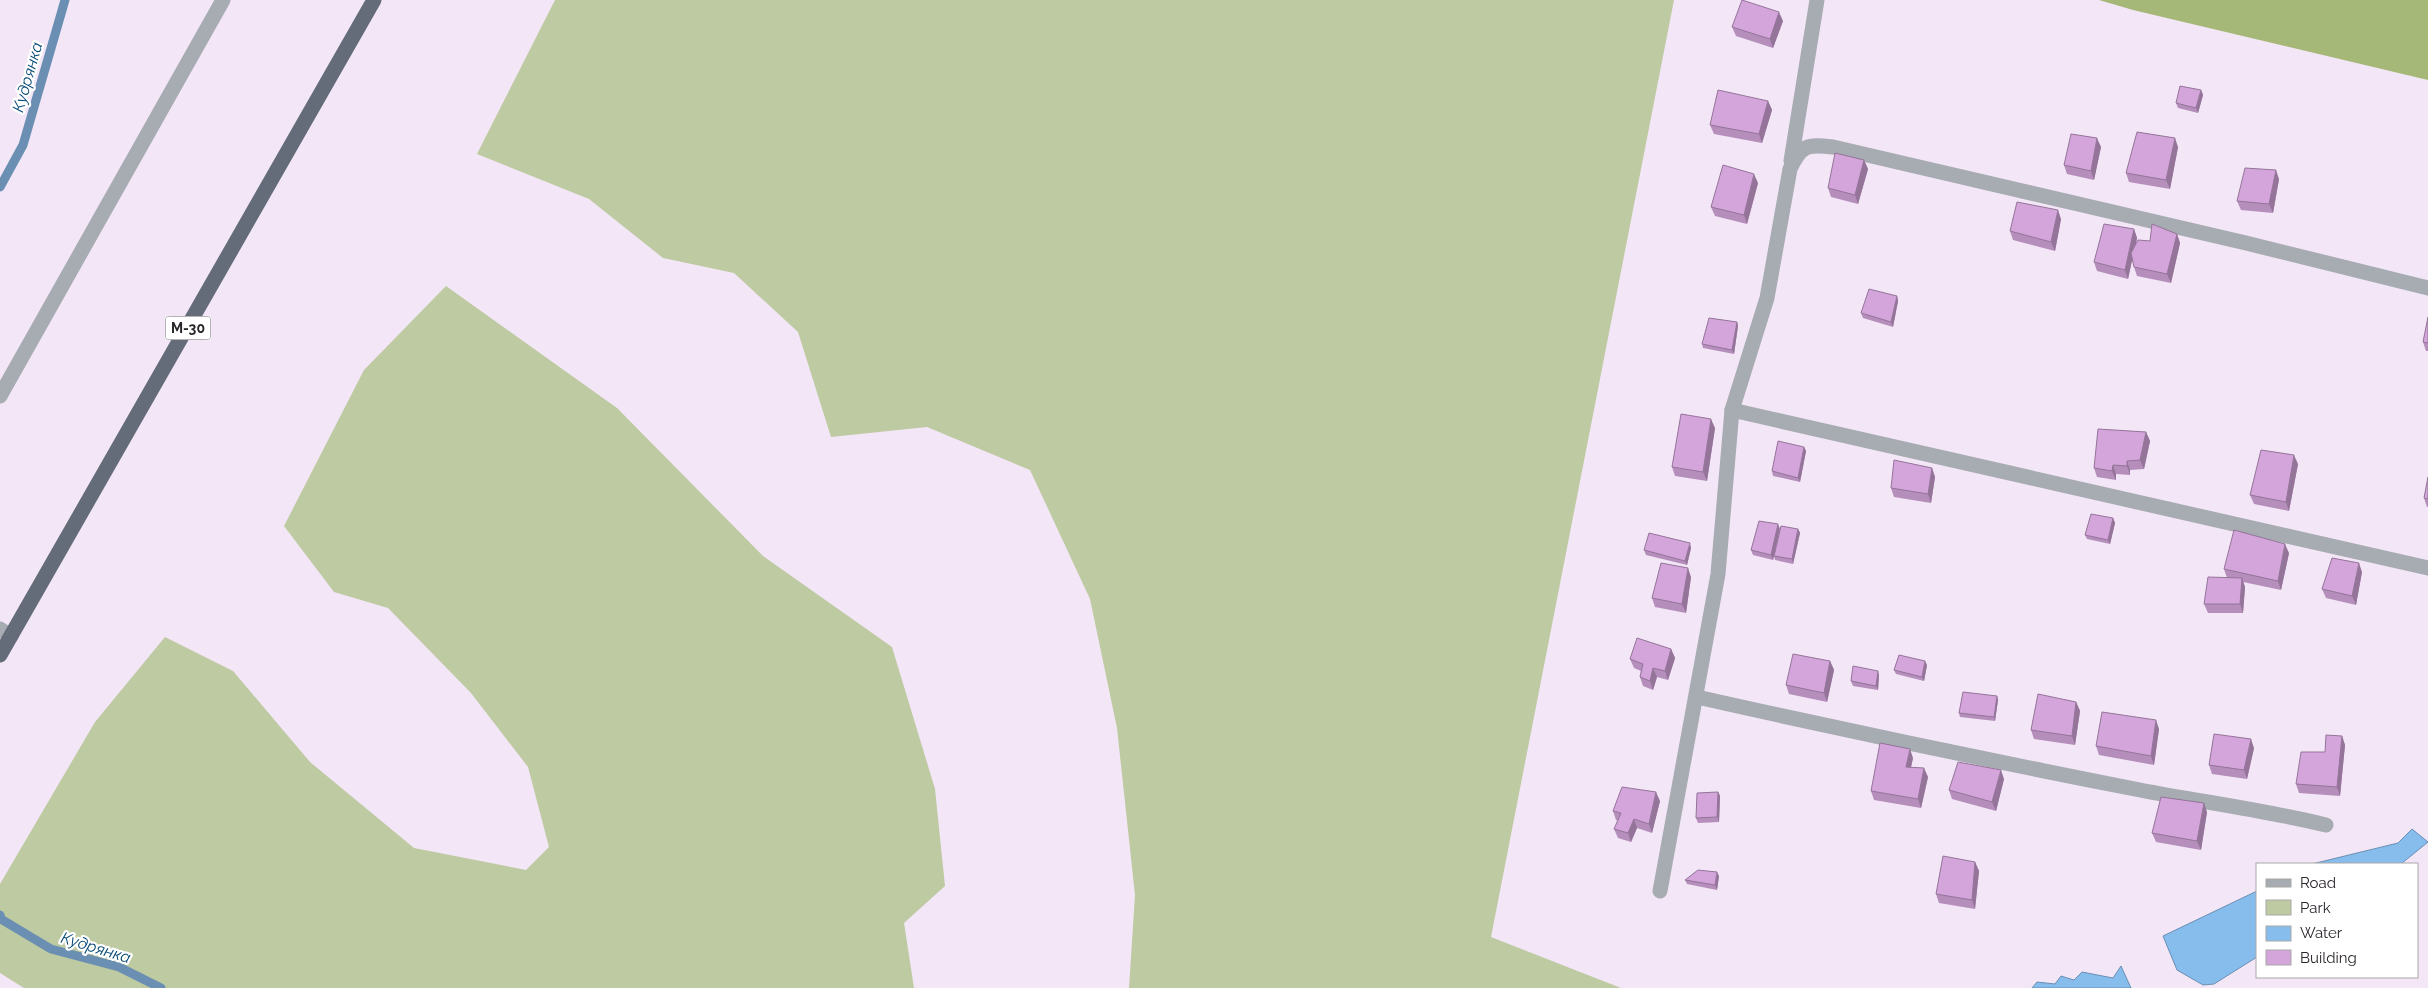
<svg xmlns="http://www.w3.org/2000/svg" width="2428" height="988" font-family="Raleway,sans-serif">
<rect width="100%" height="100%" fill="#f3e6f6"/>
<g fill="#becaa2">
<polygon points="555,0 1674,0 1491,937 1621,988 1129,988 1135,895 1117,728 1090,599 1030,470 927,427 831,437 798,332 734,273 663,258 589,199 477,154"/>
<polygon points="446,286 617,408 763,556 892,647 935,789 945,886 904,923 914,988 24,988 0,973 0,884 95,722 165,637 233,671 310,762 414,848 526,870 549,847 528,767 471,693 388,608 334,592 284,526 364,370"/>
</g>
<polygon fill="#a6b877" points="2099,0 2428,0 2428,80 2133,10"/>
<g fill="#86bded" stroke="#6a8fb3">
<polygon points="2412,829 2428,842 2401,864 2312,864 2398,843"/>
<polygon points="2257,891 2257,957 2214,984 2203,985 2177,970 2163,936"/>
<polygon points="2121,966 2131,988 2032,988 2037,982 2055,984 2061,976 2074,980 2082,972 2113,978"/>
</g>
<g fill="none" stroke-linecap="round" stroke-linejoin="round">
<g stroke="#6a8fb3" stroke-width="9">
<polyline points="0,187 23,145 65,0"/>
<polyline points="0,915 1,919 51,949 119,967 161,988"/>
</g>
<g stroke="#a7abb2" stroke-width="15">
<polyline points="1791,161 1817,0"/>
<polyline points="0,396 223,0"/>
<polyline points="1732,410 2428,568"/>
<polyline points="0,629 11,636"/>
<path d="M1697,697C1844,730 1992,761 2140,790C2202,802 2265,810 2326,825"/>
<path d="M1660,891L1718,574L1732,410L1767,298L1790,169C1801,145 1807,144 1833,147L2246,243L2428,288"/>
</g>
<polyline stroke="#646c7a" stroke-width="15" points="0,655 374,0"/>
</g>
<g fill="#b58ebc">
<polygon points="1783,21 1773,48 1736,36 1732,27"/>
<polygon points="2201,90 2203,95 2198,113 2178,108 2176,103"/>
<polygon points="1768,101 1772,110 1762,143 1714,134 1710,125"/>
<polygon points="2101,147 2094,180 2067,174 2064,165"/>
<polygon points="2178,147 2170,189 2129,182 2126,173"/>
<polygon points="1864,160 1868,169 1858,204 1831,197 1828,188"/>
<polygon points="2279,179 2273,213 2241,210 2237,201"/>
<polygon points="1758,183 1747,224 1715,216 1711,207"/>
<polygon points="2061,219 2055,251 2013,240 2010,231"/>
<polygon points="2134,229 2137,238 2136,244 2177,234 2180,243 2171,283 2137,276 2134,267 2132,259 2128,279 2097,271 2094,262"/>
<polygon points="1897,296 1898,301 1893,327 1863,318 1861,313"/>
<polygon points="2428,317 2428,351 2426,351 2423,342"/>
<polygon points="1737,322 1738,326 1734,354 1703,348 1702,344"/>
<polygon points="1715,428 1707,481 1675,476 1672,467"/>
<polygon points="2146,432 2150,441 2144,469 2130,470 2130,475 2116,474 2116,480 2097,477 2094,468"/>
<polygon points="1804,447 1806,451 1800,482 1773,476 1772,471"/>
<polygon points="2298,464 2289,511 2254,504 2250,495"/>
<polygon points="1932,468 1935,477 1931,503 1894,497 1891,488"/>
<polygon points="2428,477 2428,507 2427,507 2424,498"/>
<polygon points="2113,518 2115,523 2110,544 2087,539 2085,535"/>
<polygon points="1780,529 1775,549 1798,529 1800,533 1793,564 1775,560 1774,556 1773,560 1753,555 1751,550"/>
<polygon points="1691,548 1687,565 1646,555 1644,550"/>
<polygon points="2289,553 2281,590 2243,582 2245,587 2243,613 2208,613 2204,604 2227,578 2224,569"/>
<polygon points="2362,572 2356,605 2326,598 2322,589"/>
<polygon points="1691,577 1686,613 1655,607 1652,598"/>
<polygon points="1671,649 1675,658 1668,680 1657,677 1653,690 1643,686 1640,677 1641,671 1634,668 1630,659"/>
<polygon points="1830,661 1834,670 1827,702 1789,694 1786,685"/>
<polygon points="1927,665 1924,681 1896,674 1894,670"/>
<polygon points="1879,675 1878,690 1853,686 1851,681"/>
<polygon points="1997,696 1998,700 1995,721 1960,717 1959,713"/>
<polygon points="2076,702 2080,711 2075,745 2034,739 2031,730"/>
<polygon points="2159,729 2154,765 2099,755 2096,746"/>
<polygon points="2342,736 2345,745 2340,796 2299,793 2296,784"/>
<polygon points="2254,748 2247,779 2212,774 2209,765"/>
<polygon points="1913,758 1911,767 1928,777 1921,808 1874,800 1871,791"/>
<polygon points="2004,779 1996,811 1952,799 1949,790"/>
<polygon points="1718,792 1720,796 1719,822 1698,823 1696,818"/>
<polygon points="1660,801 1652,833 1637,828 1631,842 1618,838 1614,829 1618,821 1616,820 1613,811"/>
<polygon points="2207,812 2201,850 2156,842 2152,833"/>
<polygon points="1975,862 1979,871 1975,909 1939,903 1936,894"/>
<polygon points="1719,876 1717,890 1687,884 1685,880"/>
</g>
<g fill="#947499">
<polygon points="1779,12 1783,21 1773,48 1770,39"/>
<polygon points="2201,90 2203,95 2198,113 2196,108"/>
<polygon points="1768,101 1772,110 1762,143 1759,134"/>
<polygon points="2097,138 2101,147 2094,180 2091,171"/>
<polygon points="2175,138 2178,147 2170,189 2166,180"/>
<polygon points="1864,160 1868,169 1858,204 1855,195"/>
<polygon points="2276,170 2279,179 2273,213 2269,204"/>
<polygon points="1754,174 1758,183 1747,224 1744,215"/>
<polygon points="2058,210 2061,219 2055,251 2051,242"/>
<polygon points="2134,229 2137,238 2128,279 2125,270"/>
<polygon points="2177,234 2180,243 2171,283 2167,274"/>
<polygon points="1897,296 1898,301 1893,327 1891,322"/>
<polygon points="1737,322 1738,326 1734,354 1732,350"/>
<polygon points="1711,419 1715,428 1707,481 1703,472"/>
<polygon points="2146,432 2150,441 2144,469 2140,460"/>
<polygon points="1804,447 1806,451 1800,482 1798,478"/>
<polygon points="2294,455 2298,464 2289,511 2286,502"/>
<polygon points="2127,461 2130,470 2130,475 2127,466"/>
<polygon points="2113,465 2116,474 2116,480 2112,471"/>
<polygon points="1932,468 1935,477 1931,503 1928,494"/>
<polygon points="2113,518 2115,523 2110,544 2108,540"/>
<polygon points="1778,524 1780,529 1773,560 1771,555"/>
<polygon points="1798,529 1800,533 1793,564 1792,559"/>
<polygon points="1690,543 1691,548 1687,565 1685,561"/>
<polygon points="2285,544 2289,553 2281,590 2278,581"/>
<polygon points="2359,563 2362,572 2356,605 2352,596"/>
<polygon points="1688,568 1691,577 1686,613 1682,604"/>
<polygon points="2242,578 2245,587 2243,613 2240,604"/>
<polygon points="1671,649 1675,658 1668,680 1665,671"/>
<polygon points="1830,661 1834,670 1827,702 1824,693"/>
<polygon points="1925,661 1927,665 1924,681 1922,677"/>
<polygon points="1653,668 1657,677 1653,690 1650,681"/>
<polygon points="1878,671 1879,675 1878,690 1876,686"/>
<polygon points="1997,696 1998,700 1995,721 1994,717"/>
<polygon points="2076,702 2080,711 2075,745 2072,736"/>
<polygon points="2156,720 2159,729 2154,765 2151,756"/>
<polygon points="2342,736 2345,745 2340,796 2337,787"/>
<polygon points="2251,739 2254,748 2247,779 2244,770"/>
<polygon points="1910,749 1913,758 1909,776 1906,767"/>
<polygon points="1924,768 1928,777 1921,808 1918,799"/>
<polygon points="2001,770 2004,779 1996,811 1992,802"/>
<polygon points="1656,792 1660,801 1652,833 1649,824"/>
<polygon points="1718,792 1720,796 1719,822 1717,817"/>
<polygon points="2204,803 2207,812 2201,850 2197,841"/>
<polygon points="1634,819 1637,828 1631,842 1628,833"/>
<polygon points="1975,862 1979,871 1975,909 1972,900"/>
<polygon points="1717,872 1719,876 1717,890 1715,885"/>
</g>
<g fill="#d3a5db" stroke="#947499">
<polygon points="1742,0 1779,12 1770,39 1732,27"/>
<polygon points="2180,86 2201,90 2196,108 2176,103"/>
<polygon points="1718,90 1768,101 1759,134 1710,125"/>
<polygon points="2137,132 2175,138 2166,180 2126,173"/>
<polygon points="2071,134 2097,138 2091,171 2064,165"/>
<polygon points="1835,153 1864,160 1855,195 1828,188"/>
<polygon points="1723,165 1754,174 1744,215 1711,207"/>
<polygon points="2245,168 2276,170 2269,204 2237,201"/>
<polygon points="2017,202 2058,210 2051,242 2010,231"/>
<polygon points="2104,224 2134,229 2125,270 2094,262"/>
<polygon points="2152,224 2177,234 2167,274 2134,267 2131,253 2138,240 2150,241"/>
<polygon points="1869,289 1897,296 1891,322 1861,313"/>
<polygon points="2428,317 2428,343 2423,342"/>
<polygon points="1709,318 1737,322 1732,350 1702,344"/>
<polygon points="1681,414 1711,419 1703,472 1672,467"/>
<polygon points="2098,429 2146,432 2140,460 2127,461 2127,466 2113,465 2112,471 2094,468"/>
<polygon points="1778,441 1804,447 1798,478 1772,471"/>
<polygon points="2261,450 2294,455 2286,502 2250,495"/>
<polygon points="1894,460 1932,468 1928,494 1891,488"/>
<polygon points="2428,477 2428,499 2424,498"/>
<polygon points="2091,514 2113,518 2108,540 2085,535"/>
<polygon points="1759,521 1778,524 1771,555 1751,550"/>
<polygon points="1781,526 1798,529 1792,559 1774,556"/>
<polygon points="2234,530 2285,544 2278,581 2224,569"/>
<polygon points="1649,533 1690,543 1685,561 1644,550"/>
<polygon points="2332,558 2359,563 2352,596 2322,589"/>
<polygon points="1661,563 1688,568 1682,604 1652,598"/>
<polygon points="2208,577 2242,578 2240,604 2204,604"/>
<polygon points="1637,638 1671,649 1665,671 1653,668 1650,681 1640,677 1643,664 1630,659"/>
<polygon points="1793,654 1830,661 1824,693 1786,685"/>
<polygon points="1899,655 1925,661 1922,677 1894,670"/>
<polygon points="1853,666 1878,671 1876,686 1851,681"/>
<polygon points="1963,692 1997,696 1994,717 1959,713"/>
<polygon points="2038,694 2076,702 2072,736 2031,730"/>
<polygon points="2102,712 2156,720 2151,756 2096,746"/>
<polygon points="2214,734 2251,739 2244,770 2209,765"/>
<polygon points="2326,735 2342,736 2337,787 2296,784 2301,752 2325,752"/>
<polygon points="1880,743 1910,749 1906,767 1924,768 1918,799 1871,791"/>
<polygon points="1958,762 2001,770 1992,802 1949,790"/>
<polygon points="1622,787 1656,792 1649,824 1634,819 1628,833 1614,829 1621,813 1613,811"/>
<polygon points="1718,792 1717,817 1696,818 1697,793"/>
<polygon points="2161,797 2204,803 2197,841 2152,833"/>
<polygon points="1943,856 1975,862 1972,900 1936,894"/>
<polygon points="1698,870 1717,872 1715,885 1685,880"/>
</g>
<g text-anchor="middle" stroke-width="4.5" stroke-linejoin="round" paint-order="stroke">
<rect fill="#fff" stroke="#6a666b" stroke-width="1" x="165.5" y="316.5" width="45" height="23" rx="4"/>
<g font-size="14" font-weight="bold" fill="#2a252b">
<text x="188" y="333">М-30</text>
</g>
<g font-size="16" font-style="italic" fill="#044773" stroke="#fff">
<text transform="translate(27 77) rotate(-74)" y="6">Кудрянка</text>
<text transform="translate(96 947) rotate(17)" y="6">Кудрянка</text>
</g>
</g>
<rect x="2256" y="863" width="162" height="115" fill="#ffffff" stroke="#aaa8aa"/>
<rect x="2266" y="879" width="25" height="8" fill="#a7abb2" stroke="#aaa8aa"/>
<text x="2300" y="888" font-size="15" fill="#2a252b">Road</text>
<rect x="2266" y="900" width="25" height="15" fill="#becaa2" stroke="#aaa8aa"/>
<text x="2300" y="913" font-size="15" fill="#2a252b">Park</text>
<rect x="2266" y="926" width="25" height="15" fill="#86bded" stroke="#aaa8aa"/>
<text x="2300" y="938" font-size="15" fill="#2a252b">Water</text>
<rect x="2266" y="950" width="25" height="15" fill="#d3a5db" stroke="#aaa8aa"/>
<text x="2300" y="963" font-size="15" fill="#2a252b">Building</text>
</svg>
